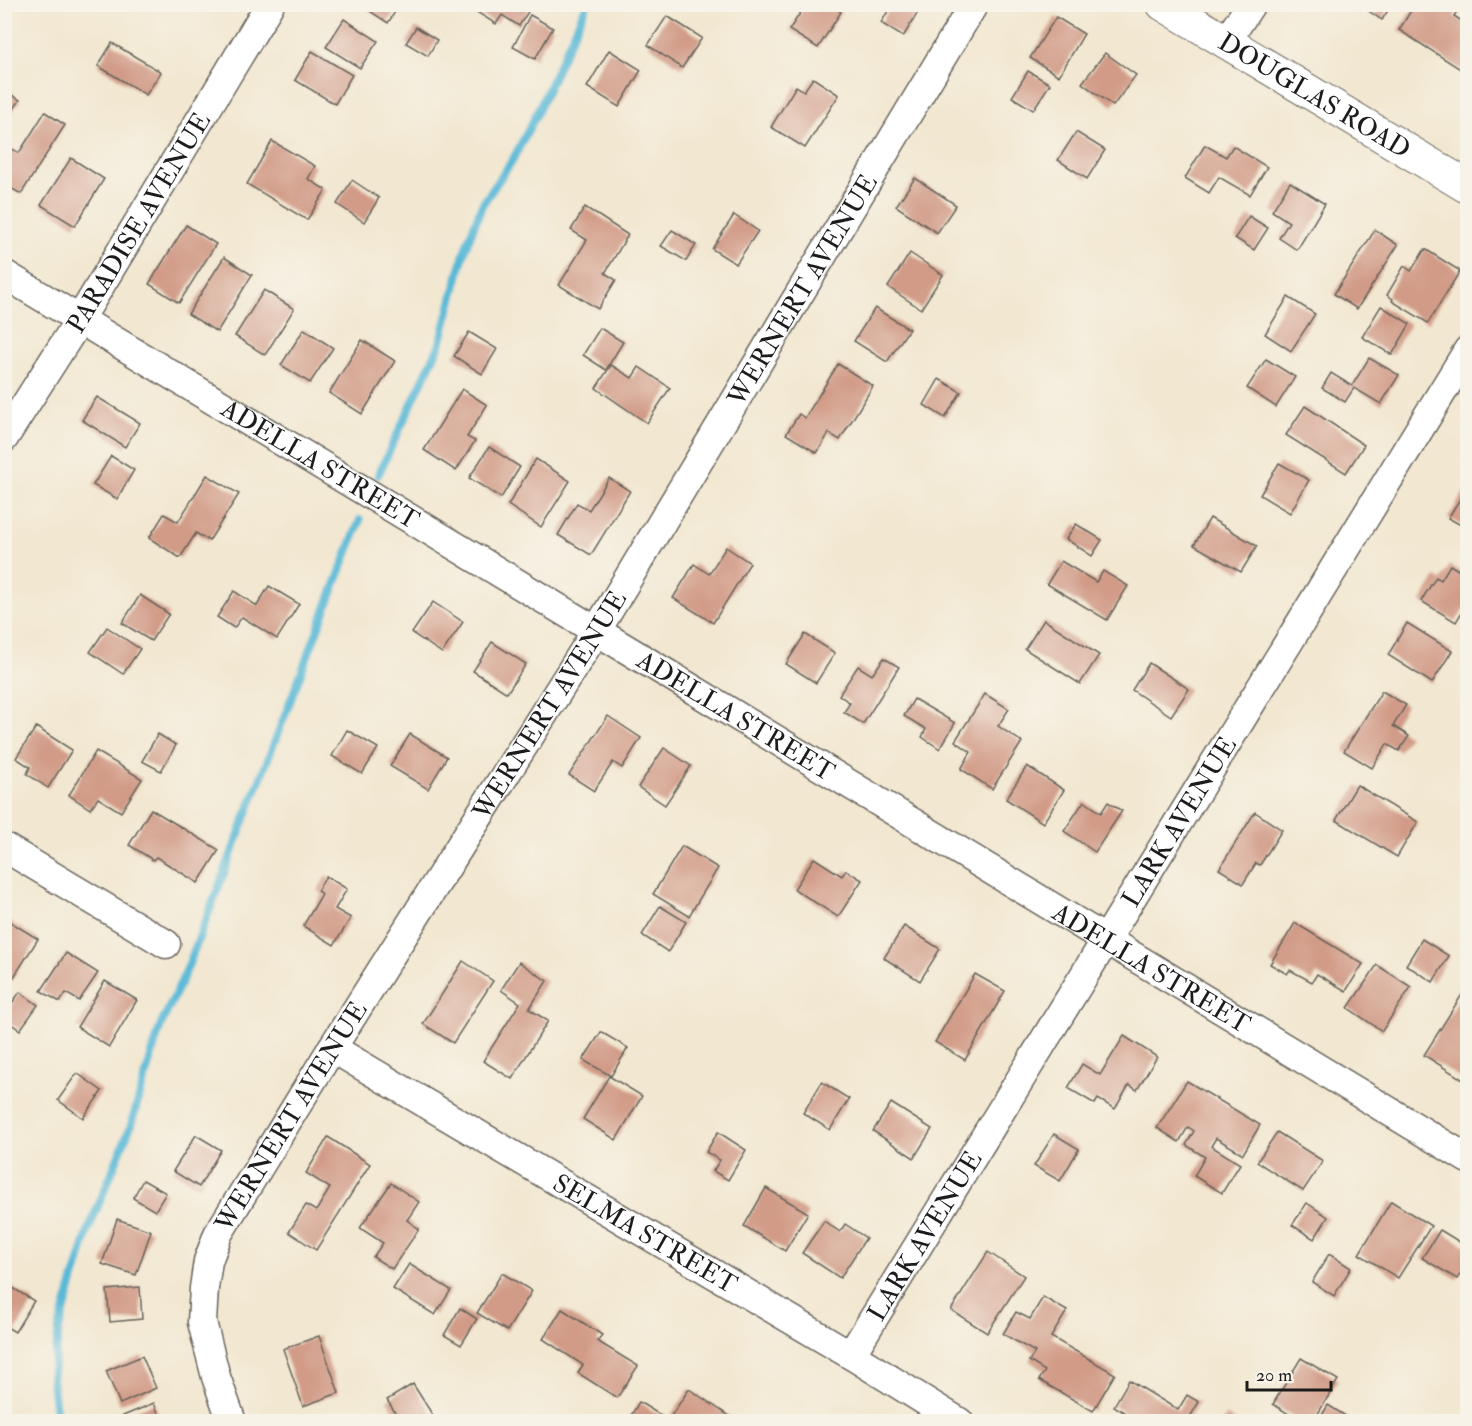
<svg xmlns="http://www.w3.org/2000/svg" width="1472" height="1426" font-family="'IM FELL Double Pica',serif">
<rect width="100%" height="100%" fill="#f7f3e8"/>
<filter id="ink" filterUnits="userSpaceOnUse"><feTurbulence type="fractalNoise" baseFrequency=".0167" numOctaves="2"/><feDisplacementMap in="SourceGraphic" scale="12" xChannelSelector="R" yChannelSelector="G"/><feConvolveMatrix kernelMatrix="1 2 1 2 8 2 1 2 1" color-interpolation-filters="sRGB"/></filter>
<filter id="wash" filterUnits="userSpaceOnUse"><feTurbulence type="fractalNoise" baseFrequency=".008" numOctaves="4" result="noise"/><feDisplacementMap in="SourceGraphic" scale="24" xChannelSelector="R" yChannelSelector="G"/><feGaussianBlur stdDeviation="1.35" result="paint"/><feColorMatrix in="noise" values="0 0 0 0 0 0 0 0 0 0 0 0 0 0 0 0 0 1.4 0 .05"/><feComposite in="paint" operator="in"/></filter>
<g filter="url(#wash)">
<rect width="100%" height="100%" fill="#f2e7d0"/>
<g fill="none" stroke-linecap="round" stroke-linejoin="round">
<g stroke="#59b9d7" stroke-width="8">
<polyline points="378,475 440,344 465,250 482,205 512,161 535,117 587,4"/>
<polyline points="57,1422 52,1379 59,1329 88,1231 130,1128 160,1027 187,969 360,520"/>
</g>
</g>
<g id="blocks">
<g fill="#d19b87">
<polygon points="184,4 197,4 193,10"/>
<polygon points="359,4 400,4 388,23"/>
<polygon points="479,4 533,4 519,26 502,15 496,24 475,11"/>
<polygon points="806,4 830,4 841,12 818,48 789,30"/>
<polygon points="892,4 923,4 903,37 881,23"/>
<polygon points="1358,4 1392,4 1382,20"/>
<polygon points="1415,4 1462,4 1454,16 1468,25 1468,74 1399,30"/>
<polygon points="530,15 553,28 535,59 513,47"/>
<polygon points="667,16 702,38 682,68 648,45"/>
<polygon points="1056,17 1084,34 1059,76 1030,58"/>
<polygon points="344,19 378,41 360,68 326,47"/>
<polygon points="416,27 437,40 428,56 406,43"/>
<polygon points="112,43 161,72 146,95 98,66"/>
<polygon points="609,50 641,70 619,107 587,87"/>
<polygon points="312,51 352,75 335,104 295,80"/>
<polygon points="1105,53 1136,75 1113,106 1082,83"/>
<polygon points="1028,71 1050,84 1033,110 1012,97"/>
<polygon points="813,78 839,95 805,148 771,127 796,86 804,91"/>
<polygon points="4,90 20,100 4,124"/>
<polygon points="45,112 65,125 21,194 4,184 4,144 19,153"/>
<polygon points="1076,132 1105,150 1087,179 1058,160"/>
<polygon points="272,141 315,166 308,179 326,190 307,220 247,184"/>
<polygon points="1205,145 1226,157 1233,146 1267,167 1250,195 1219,177 1209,193 1185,178"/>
<polygon points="71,158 104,179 75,226 41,205"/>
<polygon points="915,178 956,205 937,233 896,206"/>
<polygon points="352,180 379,198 364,222 337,204"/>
<polygon points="1290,182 1325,204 1297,250 1279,238 1289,222 1272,211"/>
<polygon points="585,207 628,235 605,273 616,280 598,309 559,285 587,240 571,230"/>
<polygon points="734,215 758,231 736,264 712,249"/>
<polygon points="1249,216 1268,228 1254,250 1235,238"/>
<polygon points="186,225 216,244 179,303 149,284"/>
<polygon points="672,230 696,245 686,261 661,246"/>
<polygon points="1375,230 1398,245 1357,309 1334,294"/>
<polygon points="1425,249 1460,271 1428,323 1392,301 1393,299 1387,295 1404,266 1411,271"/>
<polygon points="910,253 943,275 921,309 888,287"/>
<polygon points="224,257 252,275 217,332 188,314"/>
<polygon points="264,290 294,309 265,355 235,336"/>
<polygon points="1288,297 1315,314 1291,351 1265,334"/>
<polygon points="1381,306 1410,324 1392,355 1362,337"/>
<polygon points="875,308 909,329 887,362 854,341"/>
<polygon points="600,328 623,342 606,370 583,355"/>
<polygon points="304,329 333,348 310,383 281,365"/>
<polygon points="469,332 497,349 482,374 454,356"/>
<polygon points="362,340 395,361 362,414 329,393"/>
<polygon points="1369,358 1399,375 1381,404 1354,388 1345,402 1322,388 1331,373 1352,386"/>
<polygon points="1266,359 1295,377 1276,407 1247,388"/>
<polygon points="838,364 873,386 840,440 829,433 817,453 786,434 799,414 805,418"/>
<polygon points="611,365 632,378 639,367 670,388 647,423 596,388"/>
<polygon points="939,379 961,392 945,418 924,405"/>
<polygon points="462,389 487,405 467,437 475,441 456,471 424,450"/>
<polygon points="97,397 140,423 125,447 82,420"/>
<polygon points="1305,406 1364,445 1346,473 1286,435"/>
<polygon points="489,447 520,467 501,498 469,478"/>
<polygon points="111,456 134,470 117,499 93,485"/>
<polygon points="536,459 570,481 541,527 508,505"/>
<polygon points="1279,463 1309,480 1290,513 1260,495"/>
<polygon points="207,475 239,494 209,541 196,533 180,558 149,538 164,514 178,522"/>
<polygon points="609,478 630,491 591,555 558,535 577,503 589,510"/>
<polygon points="1468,486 1468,529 1448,518"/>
<polygon points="1210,518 1257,546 1241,572 1194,545"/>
<polygon points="1076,524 1102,540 1092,556 1066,539"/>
<polygon points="726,547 750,563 713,623 673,598 694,564 709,574"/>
<polygon points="1061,561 1096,582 1103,571 1128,586 1107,620 1047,584"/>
<polygon points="1450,565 1468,576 1468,602 1456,622 1421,601 1436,577 1441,580"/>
<polygon points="269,586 299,604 277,639 242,617 234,628 217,617 234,591 257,606"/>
<polygon points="140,595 169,614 151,641 122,623"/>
<polygon points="433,602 463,622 442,653 412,633"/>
<polygon points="1044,620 1099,655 1080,684 1025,649"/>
<polygon points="1407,623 1452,651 1432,683 1388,655"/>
<polygon points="107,627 140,649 123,674 90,652"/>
<polygon points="805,634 835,653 816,683 786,664"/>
<polygon points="492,642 526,664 507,693 473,671"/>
<polygon points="884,658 899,667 863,724 844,712 850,703 839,695 858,666 872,675"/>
<polygon points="1149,663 1189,689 1171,716 1132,690"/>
<polygon points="1382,691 1406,705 1393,726 1409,736 1399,751 1387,744 1372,768 1344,751"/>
<polygon points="985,694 1009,709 998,726 1022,742 992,789 961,769 971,752 955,741"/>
<polygon points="914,699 955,723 940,749 922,737 926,729 904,716"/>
<polygon points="608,716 641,738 622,768 613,762 594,791 569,775"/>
<polygon points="36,727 72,750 48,788 27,774 30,767 16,758"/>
<polygon points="347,730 378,748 362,774 332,756"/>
<polygon points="158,734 176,745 161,771 142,761"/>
<polygon points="410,734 447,757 428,789 390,766"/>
<polygon points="664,748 691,766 665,805 638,787"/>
<polygon points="96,751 142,779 121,812 98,798 90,809 69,795"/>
<polygon points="1027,766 1064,790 1043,823 1006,799"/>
<polygon points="1357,785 1418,822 1397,857 1336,820"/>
<polygon points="1084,801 1101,813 1108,802 1122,811 1095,852 1064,831"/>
<polygon points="151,809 219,850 198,883 156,857 153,860 129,845"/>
<polygon points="1255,812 1282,830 1260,865 1256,863 1243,884 1219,869"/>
<polygon points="682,846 718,868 689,916 653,894"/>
<polygon points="814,858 842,876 846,870 862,880 838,917 794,889"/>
<polygon points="326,876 347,889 335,909 351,918 334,945 303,926 322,894 317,891"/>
<polygon points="660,906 686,922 668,952 642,935"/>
<polygon points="4,918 38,939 12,980 4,975"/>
<polygon points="1295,923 1363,964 1346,991 1317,974 1312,982 1290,970 1287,974 1270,964"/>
<polygon points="904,926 940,949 920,981 884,958"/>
<polygon points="1422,939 1449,956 1433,982 1406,965"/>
<polygon points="66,953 98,973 79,1001 66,993 60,1002 41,991"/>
<polygon points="463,961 493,981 453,1043 423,1024"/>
<polygon points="519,962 547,981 529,1009 548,1021 512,1079 483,1061 520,1003 501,990"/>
<polygon points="1377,965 1411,987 1382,1031 1348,1008"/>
<polygon points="975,974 1005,991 965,1060 935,1042"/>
<polygon points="105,981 137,1000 109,1047 77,1027"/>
<polygon points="20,992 38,1005 20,1030 4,1019 4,1014"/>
<polygon points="1463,993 1468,995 1468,1083 1424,1055"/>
<polygon points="601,1032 628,1048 611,1076 583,1060"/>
<polygon points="1124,1036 1157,1057 1137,1090 1129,1085 1115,1109 1098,1099 1095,1104 1068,1088 1082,1064 1100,1075"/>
<polygon points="77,1073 102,1091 83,1118 58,1100"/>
<polygon points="609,1076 642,1096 616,1140 583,1119"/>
<polygon points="1187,1081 1260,1125 1243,1154 1216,1138 1211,1146 1240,1164 1222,1193 1194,1176 1205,1157 1186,1145 1194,1131 1188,1127 1179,1142 1157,1128"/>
<polygon points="822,1082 849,1099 830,1130 803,1113"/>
<polygon points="891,1103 932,1129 914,1158 873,1131"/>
<polygon points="718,1132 746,1150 728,1180 713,1171 720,1160 706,1152"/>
<polygon points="1277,1132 1323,1161 1303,1191 1257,1162"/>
<polygon points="1054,1134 1079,1149 1060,1181 1034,1166"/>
<polygon points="196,1135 221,1150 199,1187 173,1171"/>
<polygon points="328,1137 370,1164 316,1250 289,1232 306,1205 316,1211 330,1188 306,1173"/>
<polygon points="143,1180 166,1193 155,1211 133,1198"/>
<polygon points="391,1183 419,1202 407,1220 419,1229 392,1269 373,1257 383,1243 360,1228"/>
<polygon points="766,1188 808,1213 785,1251 744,1226"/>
<polygon points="1391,1201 1431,1226 1398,1278 1359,1254"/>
<polygon points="1307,1203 1328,1217 1314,1239 1292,1225"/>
<polygon points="117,1219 151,1231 136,1275 102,1264"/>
<polygon points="824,1221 840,1232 845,1224 866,1238 840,1278 802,1253"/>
<polygon points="1440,1230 1468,1247 1468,1262 1457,1279 1422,1258"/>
<polygon points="988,1252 1024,1276 987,1333 951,1310"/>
<polygon points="1329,1254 1351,1268 1334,1296 1312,1282"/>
<polygon points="409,1264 451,1290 435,1315 393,1289"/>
<polygon points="502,1273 532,1291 507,1331 477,1313"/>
<polygon points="5,1283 34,1301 15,1332 5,1326"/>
<polygon points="140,1287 142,1319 110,1322 107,1290"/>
<polygon points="1043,1297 1067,1311 1051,1337 1115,1374 1093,1411 1039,1380 1045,1371 1029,1361 1035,1352 1003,1334 1016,1312 1030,1319"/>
<polygon points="460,1308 477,1319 461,1345 444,1335"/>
<polygon points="562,1309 602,1335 597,1341 638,1366 617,1398 578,1373 583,1365 543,1339"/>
<polygon points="319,1336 339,1393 303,1406 283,1349"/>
<polygon points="142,1356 156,1388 120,1404 106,1371"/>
<polygon points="1301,1358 1338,1380 1313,1422 1301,1422 1273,1404"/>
<polygon points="1129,1380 1178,1410 1187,1395 1199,1402 1187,1422 1139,1422 1114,1406"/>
<polygon points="413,1384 432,1414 420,1422 401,1422 387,1400"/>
<polygon points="689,1389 738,1422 667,1422"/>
<polygon points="639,1402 665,1418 662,1422 627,1422"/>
<polygon points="154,1403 162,1422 125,1422 123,1416"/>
<polygon points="1328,1405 1355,1422 1318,1422"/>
<polygon points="1226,1415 1236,1422 1223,1422"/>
</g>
</g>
</g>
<g filter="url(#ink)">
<use href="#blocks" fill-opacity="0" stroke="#67635b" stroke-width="1.5"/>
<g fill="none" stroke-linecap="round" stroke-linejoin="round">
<defs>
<g id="minor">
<polyline points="1226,42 1251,4"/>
<path id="s1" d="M4,274C494,566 979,865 1468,1159"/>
<path id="s2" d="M4,438L80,319L270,4"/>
<polyline points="4,847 166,944"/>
<path id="s3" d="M332,1048L851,1355L959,1422"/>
<path id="s4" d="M851,1355L1468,350"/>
<path id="s5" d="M232,1422L216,1377L202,1322L204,1288L208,1261L218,1234L332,1048L597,630L974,4"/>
</g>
<g id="tertiary">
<path id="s6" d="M1163,4L1468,187"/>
</g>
</defs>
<use href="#minor" stroke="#67635b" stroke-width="31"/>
<use href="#tertiary" stroke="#67635b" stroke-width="35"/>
<use href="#minor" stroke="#fff" stroke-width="28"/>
<use href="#tertiary" stroke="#fff" stroke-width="33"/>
</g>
</g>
<g text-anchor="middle" stroke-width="6" stroke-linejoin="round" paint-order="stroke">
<g font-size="26" fill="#1c1c1c" stroke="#f7f3e8">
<text dy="9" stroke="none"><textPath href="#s6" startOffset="177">DOUGLAS ROAD</textPath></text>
<text dy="9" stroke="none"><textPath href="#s2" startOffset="254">PARADISE AVENUE</textPath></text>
<text dy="9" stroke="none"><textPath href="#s5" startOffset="1305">WERNERT AVENUE</textPath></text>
<text dy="9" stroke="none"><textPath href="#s1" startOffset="369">ADELLA STREET</textPath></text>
<text dy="9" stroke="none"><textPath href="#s5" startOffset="819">WERNERT AVENUE</textPath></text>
<text dy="9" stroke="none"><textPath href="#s1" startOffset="855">ADELLA STREET</textPath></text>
<text dy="9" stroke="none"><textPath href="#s4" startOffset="626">LARK AVENUE</textPath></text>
<text dy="9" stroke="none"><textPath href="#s1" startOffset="1341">ADELLA STREET</textPath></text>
<text dy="9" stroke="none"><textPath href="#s5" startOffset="333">WERNERT AVENUE</textPath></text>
<text dy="9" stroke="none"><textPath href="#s3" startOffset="364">SELMA STREET</textPath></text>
<text dy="9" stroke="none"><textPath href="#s4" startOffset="140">LARK AVENUE</textPath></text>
</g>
</g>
<rect width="1472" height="1426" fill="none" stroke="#f7f3e8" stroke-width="24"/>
<path d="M1247 1381v9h84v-9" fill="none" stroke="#1c1c1c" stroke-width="3"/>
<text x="1256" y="1381" font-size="18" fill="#1c1c1c" stroke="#f7f3e8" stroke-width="4.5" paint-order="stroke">20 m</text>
</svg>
